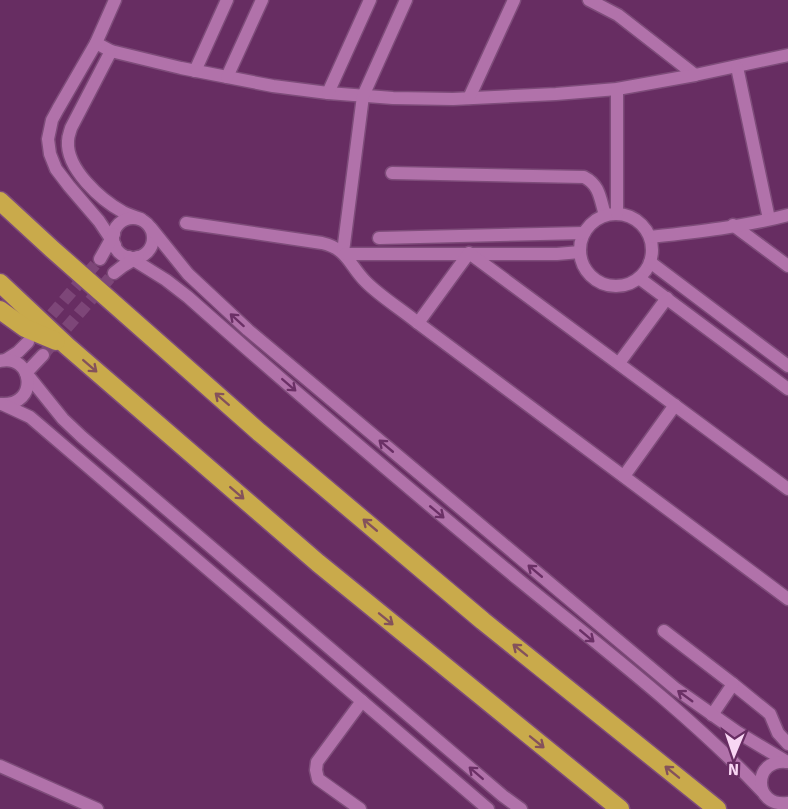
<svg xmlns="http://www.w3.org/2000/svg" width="788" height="809" font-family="Signika,sans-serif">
<rect width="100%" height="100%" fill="#672d62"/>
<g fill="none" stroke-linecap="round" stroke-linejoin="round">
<g stroke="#7d4678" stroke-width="12" stroke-dasharray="12 6" stroke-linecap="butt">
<polyline points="40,328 100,259"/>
<polyline points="43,355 114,273"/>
</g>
<defs>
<g id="minor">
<polyline points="589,0 618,15 695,75"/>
<polyline points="96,43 111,51 181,68 273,86 328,93 393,98 453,99 556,94 617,89 695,75 788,55"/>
<path d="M111,51L71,128C70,132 68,136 68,141C66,169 101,200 123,212C129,215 135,217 141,219"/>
<polyline points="737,67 769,219"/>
<polyline points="195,71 227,0"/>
<polyline points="227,77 262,0"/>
<polyline points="328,93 370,0"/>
<polyline points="469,98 514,0"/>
<path d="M392,173L584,177C600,185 600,199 605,215"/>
<circle cx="616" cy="250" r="36"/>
<polyline points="617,214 617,89"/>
<path d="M186,223L322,243C348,249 349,265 366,282C381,297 401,309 418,323L788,599"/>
<polyline points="733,225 788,266"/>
<path d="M650,237C696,232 743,227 788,215"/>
<polyline points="379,238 584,233"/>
<polyline points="115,245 99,221 69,186 56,169 50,154 48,139 52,120 58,109 96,43 115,0"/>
<polyline points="343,252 363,96 406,0"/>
<polyline points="345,254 557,254 580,252"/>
<polyline points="650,262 788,366"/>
<polyline points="639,278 788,389"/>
<polyline points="418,323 469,253 788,489"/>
<polyline points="619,363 667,298"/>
<polyline points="624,476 675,405"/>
<polyline points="664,631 733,684 770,714 778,733 788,744"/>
<polyline points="712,715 733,684"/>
<polyline points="0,766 97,809"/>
<polyline points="360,809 318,779 316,770 317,762 362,701"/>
</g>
<g id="tertiary">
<circle cx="133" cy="238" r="20"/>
<polyline points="151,228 188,274 248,330 676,689 737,732 787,762"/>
<path d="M129,257L166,280L188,297C297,394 407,487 519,580C602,648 688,713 762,791"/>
<polyline points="100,259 114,234"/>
<polyline points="114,273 123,266 138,257"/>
<polyline points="43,355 26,373 63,419 82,437 503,796 521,809"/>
<polyline points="7,359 18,352 28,342"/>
<path d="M0,361C33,353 40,406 1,404"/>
<polyline points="2,404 30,417 488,809"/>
<path d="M788,762C752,757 752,808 788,803"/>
</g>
<g id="motorway">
<polyline points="0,201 52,249 259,432 483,621 717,809"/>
<polyline points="0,283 67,346 318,563 620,809"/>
<polyline points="0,310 25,328 56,341"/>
</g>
</defs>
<use href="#minor" stroke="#7e4c7a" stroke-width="15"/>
<use href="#tertiary" stroke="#7e4c7a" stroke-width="15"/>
<use href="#motorway" stroke="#7e4c7a" stroke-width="21"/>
<use href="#minor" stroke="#b172aa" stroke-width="12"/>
<use href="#tertiary" stroke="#b172aa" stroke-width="12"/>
<use href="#motorway" stroke="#c9aa4b" stroke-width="18"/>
</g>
<defs><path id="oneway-shaft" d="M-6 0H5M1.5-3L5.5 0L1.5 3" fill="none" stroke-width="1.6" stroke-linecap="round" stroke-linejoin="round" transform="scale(1.5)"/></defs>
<g stroke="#6b3066">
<use href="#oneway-shaft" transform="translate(237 320) rotate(-138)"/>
<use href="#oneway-shaft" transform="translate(289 385) rotate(41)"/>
<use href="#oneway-shaft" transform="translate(386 446) rotate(-140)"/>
<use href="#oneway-shaft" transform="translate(437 512) rotate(40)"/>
<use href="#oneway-shaft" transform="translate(535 571) rotate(-140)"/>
<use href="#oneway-shaft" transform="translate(587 636) rotate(40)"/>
<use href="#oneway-shaft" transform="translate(685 696) rotate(-144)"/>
<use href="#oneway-shaft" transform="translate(476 773) rotate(-139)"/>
</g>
<g stroke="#84525b">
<use href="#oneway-shaft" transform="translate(90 366) rotate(41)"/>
<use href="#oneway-shaft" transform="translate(222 399) rotate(-139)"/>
<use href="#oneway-shaft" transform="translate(237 493) rotate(41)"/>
<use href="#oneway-shaft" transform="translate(370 525) rotate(-140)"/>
<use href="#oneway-shaft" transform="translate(386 619) rotate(39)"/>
<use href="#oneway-shaft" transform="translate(520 650) rotate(-141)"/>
<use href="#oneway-shaft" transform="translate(537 742) rotate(39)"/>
<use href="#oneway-shaft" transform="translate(672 772) rotate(-141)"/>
</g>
<g transform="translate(734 755) rotate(182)" stroke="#672d62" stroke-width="4.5" paint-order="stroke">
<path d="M0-4.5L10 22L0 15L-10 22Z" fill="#f8d6f3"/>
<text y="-9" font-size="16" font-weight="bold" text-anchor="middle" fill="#f8d6f3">N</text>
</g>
</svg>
